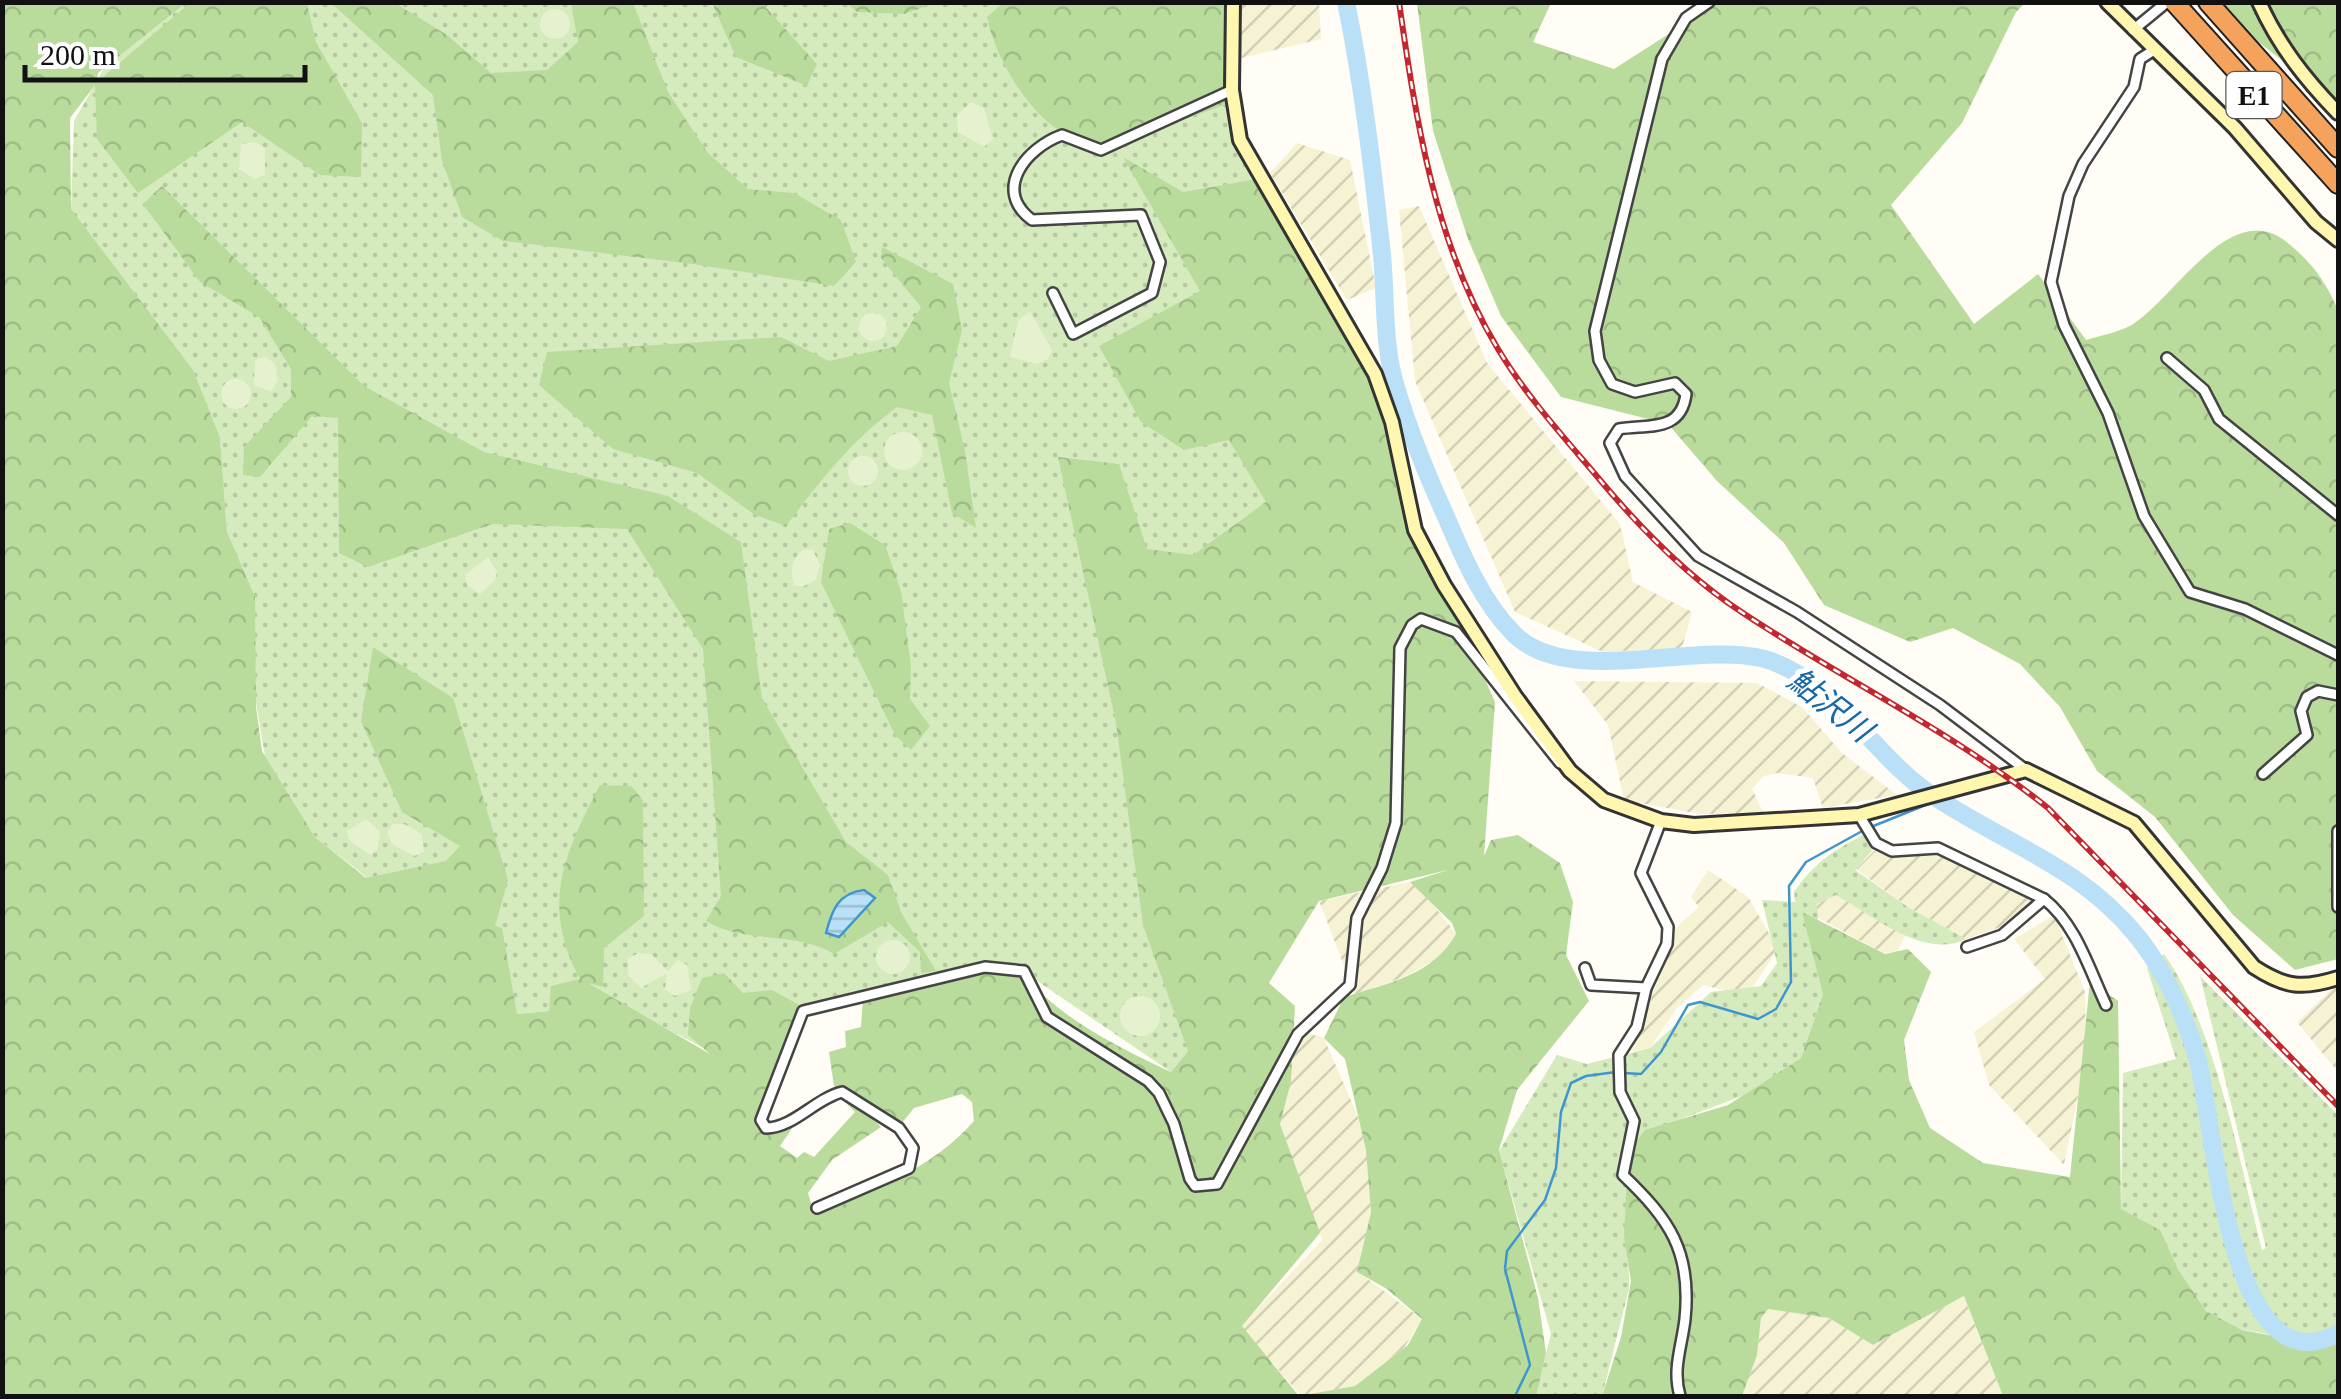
<svg xmlns="http://www.w3.org/2000/svg" width="2341" height="1399" font-family="'Times New Roman','Noto Sans JP',serif">
<defs>
<pattern id="farmland-furrows" width="10" height="10" patternUnits="userSpaceOnUse" patternTransform="scale(2.5)"><rect width="10" height="10" fill="#f6f3d4"/><path d="M-1 1l2-2M0 10L10 0M9 11l2-2" fill="none" stroke="#d2cfb5"/></pattern>
<pattern id="grass-dots" width="8" height="8" patternUnits="userSpaceOnUse" patternTransform="scale(2.5)"><rect width="8" height="8" fill="#d5ebbd"/><path d="M2 2h.1M6 6h.1" fill="none" stroke="#b6c8a1" stroke-width="1.8" stroke-linecap="round"/></pattern>
<pattern id="forest-crowns" width="20" height="18" patternUnits="userSpaceOnUse" patternTransform="scale(2.5)"><rect width="20" height="18" fill="#b9dc9c"/><path d="M2 6a3 3 0 1 1 6 0M12 15a3 3 0 1 1 6 0" fill="none" stroke="#9ebc85"/></pattern>
<pattern id="water-rules" width="6" height="5" patternUnits="userSpaceOnUse" patternTransform="scale(2.5)"><rect width="6" height="5" fill="#b9e0f7"/><path d="M0 2.5h6" fill="none" stroke="#9ebfd3"/></pattern>
</defs>
<rect width="100%" height="100%" fill="#fffdf5"/>
<g fill="url(#farmland-furrows)">
<polygon points="1240,3 1319,3 1321,39 1237,59"/>
<polygon points="1297,143 1350,160 1376,288 1347,300 1270,173"/>
<polygon points="1419,206 1487,363 1620,524 1633,582 1692,612 1682,648 1603,652 1515,612 1415,381 1399,210"/>
<polygon points="1574,681 1757,683 1802,707 1842,753 1897,795 1823,808 1813,778 1777,773 1764,776 1752,789 1764,814 1700,814 1624,800 1608,725"/>
<polygon points="1938,848 2037,896 2012,923 1966,939 1908,907 1856,869 1874,851"/>
<polygon points="1708,870 1748,897 1778,949 1747,996 1703,985 1676,1009 1650,1048 1623,1053 1646,1015 1649,995 1667,957 1670,933 1699,907 1691,897"/>
<polygon points="1415,881 1456,934 1445,954 1405,977 1355,994 1319,901"/>
<polygon points="1836,895 1907,933 1897,952 1883,953 1804,910"/>
<polygon points="2054,915 2085,992 2086,1056 2064,1165 1989,1085 1974,1032 2045,979 2014,939"/>
<polygon points="2338,983 2338,1072 2297,1022"/>
<polygon points="1294,1029 1324,1038 1368,1140 1371,1212 1358,1272 1422,1319 1404,1348 1355,1386 1301,1396 1241,1326 1322,1240 1280,1124"/>
<polygon points="1964,1296 2003,1396 1742,1396 1757,1355 1761,1318 1768,1309 1829,1318 1874,1345"/>
</g>
<g fill="url(#grass-dots)">
<polygon points="186,3 1226,3 1228,104 1371,422 1188,1051 1171,1072 1024,972 837,1002 709,1051 575,980 549,1011 517,1014 381,899 365,876 315,837 265,756 227,532 220,441 71,209 74,121 104,68"/>
<path d="M1865,834L1872,851L1855,870L1908,907L1966,939C1924,960 1874,916 1836,895L1817,904L1823,994L1801,1058L1742,1096L1673,1122L1628,1153L1629,1289L1602,1396H1527L1538,1385L1551,1334L1499,1151L1557,1055L1587,1064L1650,1048L1711,992L1761,986L1777,963L1762,900L1795,902L1794,892C1814,863 1834,850 1865,834Z"/>
<path d="M2164,954C2215,1025 2240,1164 2262,1250L2266,1248L2200,976L2338,1115V1331L2318,1343L2239,1329L2206,1311L2178,1269L2121,1209L2123,1073L2176,1059L2147,968Z"/>
</g>
<g fill="url(#forest-crowns)" fill-rule="evenodd">
<path d="M3,3H186L98,73L97,82L190,3H307L316,42L362,123L361,177L320,175L242,122L138,193L97,139L95,85L70,118L71,209L193,370L220,438L227,532L255,597L256,707L262,751L315,837L366,878L446,861L460,846L402,812L361,721L373,647L453,698L508,880L495,926L502,928L517,1014L549,1011L551,986L580,979C540,905 564,854 600,785L631,786L643,800L644,916L604,948L603,987L588,983L710,1054L688,1035L690,1008L702,978L724,973L743,993L772,990L801,1006L760,1128L775,1131L802,1114L780,1146L797,1158L804,1152L814,1157L855,1112L841,1098L855,1101L881,1127L832,1160L808,1193L814,1213C872,1192 933,1168 974,1121L972,1102L962,1094L914,1108L901,1124L834,1086L829,1052L846,1047L845,1031L861,1027L863,999C915,986 970,967 1024,971C1049,1014 1126,1051 1171,1072L1188,1051L1143,925L1116,723L1058,457L1119,464L1147,549L1193,555L1266,502L1229,440L1184,450L1141,422L1099,346L1200,291L1123,157L1183,192L1262,178L1380,389L1411,512L1495,702L1484,856L1491,840L1518,835L1560,863L1573,902L1566,955L1589,1001L1517,1090L1499,1150L1538,1298L1546,1353L1537,1392L1531,1396H3ZM1448,870L1410,882L1452,923L1456,934C1432,976 1388,983 1344,997L1324,1038L1345,1059L1366,1150L1371,1212L1357,1272L1387,1289L1422,1319L1408,1345L1355,1386L1299,1396L1242,1326L1320,1233L1280,1124L1291,1081L1295,1006L1269,983L1319,901Z"/>
<polygon points="331,3 395,3 447,35 491,73 547,70 578,42 571,3 633,3 668,92 707,152 748,189 794,193 841,220 856,262 834,286 693,264 503,241 462,217 442,160 433,95"/>
<polygon points="712,3 762,3 817,64 807,86 736,57"/>
<polygon points="847,3 936,3 904,14 857,12"/>
<path d="M1003,3H1229L1228,104C1207,111 1110,147 1095,145C1042,140 996,64 987,17Z"/>
<path d="M1417,3H1551L1533,42L1614,69L1717,3H2025L2016,12L1962,123L1891,205L1974,324L2038,274L2086,340C2101,335 2123,332 2136,322C2178,293 2234,195 2289,244C2314,265 2325,281 2338,310V959L2295,970L2233,915L2155,817L2097,771L2060,707L2020,664L1953,628L1910,642L1824,605L1784,543L1717,481L1668,424L1561,397L1501,316L1468,239L1433,131Z"/>
<polygon points="2221,3 2338,3 2338,103 2248,34"/>
<path d="M162,186L364,386L484,452L668,496L741,542L762,698L846,842L888,875L901,912L936,971L921,973L920,952L888,922L834,954C795,930 746,945 706,921L721,896L703,649L627,529L492,524L368,567L339,553L338,418L312,416L260,477L243,475L244,447L291,397V369L259,317L200,282L143,204Z"/>
<path d="M882,247L953,284L962,330L949,383L965,451L976,528L952,513L932,415L897,407C851,441 820,481 786,526L755,515L697,473L613,449L539,385L547,352L781,337L829,361L897,346L921,307L881,258Z"/>
<polygon points="850,523 885,545 901,591 911,666 910,699 930,726 911,750 895,735 821,582 829,529"/>
<polygon points="1802,912 1885,954 1908,949 1931,972 1904,1040 1909,1080 1930,1128 1983,1163 2070,1177 2090,981 2118,1001 2121,1209 2160,1230 2178,1269 2206,1311 2242,1330 2320,1345 2338,1337 2338,1396 2003,1396 1964,1296 1873,1345 1829,1318 1768,1309 1761,1318 1757,1355 1742,1396 1602,1396 1621,1337 1631,1281 1624,1236 1628,1152 1645,1130 1728,1105 1801,1058 1823,994"/>
</g>
<g fill="#e6f2cf">
<circle cx="555" cy="24" r="15"/>
<polygon points="971,102 984,108 993,139 984,147 958,132 957,115"/>
<polygon points="255,142 265,148 265,175 254,179 239,169 241,144"/>
<polygon points="1030,311 1052,350 1048,359 1037,364 1010,357 1018,321"/>
<circle cx="873" cy="327" r="14"/>
<polygon points="266,357 275,364 278,380 271,392 254,385 255,360"/>
<circle cx="236" cy="394" r="15"/>
<circle cx="903" cy="451" r="19"/>
<circle cx="863" cy="471" r="15"/>
<path d="M804,549L813,550L820,565L816,580L802,587L794,585C790,570 791,559 804,549Z"/>
<polygon points="488,557 497,572 495,580 480,594 467,585 465,575"/>
<polygon points="366,819 380,832 378,849 370,855 349,840 347,831"/>
<polygon points="393,824 404,824 422,834 424,852 414,856 392,844 387,832"/>
<circle cx="893" cy="957" r="17"/>
<polygon points="639,953 651,954 668,971 678,960 687,965 691,990 675,996 665,990 667,973 641,988 628,975 628,958"/>
<circle cx="1140" cy="1016" r="20"/>
</g>
<path fill="url(#water-rules)" stroke="#3f96cf" stroke-width="2.5" d="M864,890L875,898L839,937L826,933C832,910 838,893 864,890Z"/>
<g fill="none" stroke-linecap="round" stroke-linejoin="round">
<g stroke="#3f96cf" stroke-width="2.5">
<polyline points="1871,827 1938,800"/>
<polyline points="1624,1073 1641,1074 1661,1052 1688,1005 1700,1002 1758,1019 1776,1009 1791,982 1789,886 1806,862 1864,830"/>
<polyline points="1515,1396 1530,1365 1505,1269 1507,1251 1545,1200 1556,1168 1561,1112 1571,1083 1586,1076 1616,1072"/>
</g>
<path stroke="#b9e0f7" stroke-width="18" d="M1346,2C1363,85 1373,171 1382,255C1386,297 1383,347 1396,387C1409,431 1428,477 1447,519C1464,559 1482,601 1513,633C1566,688 1692,642 1761,658C1830,675 1875,757 1929,793C2004,844 2078,864 2137,936C2165,971 2183,1011 2196,1053C2214,1110 2226,1396 2338,1333"/>
<defs>
<g id="street">
<path d="M1709,2L1686,18L1662,59L1595,331L1599,360L1612,384L1635,392L1675,383L1686,394C1681,433 1648,424 1619,429L1610,443L1625,476L1698,556L1797,612L1940,705L2026,770"/>
<polyline points="2133,30 2167,2"/>
<polyline points="2154,50 2140,59 2134,87 2083,164 2069,196 2051,282 2064,325 2108,413 2144,516 2190,592 2245,609 2338,655"/>
<path d="M1053,293L1073,334L1152,293L1160,262L1141,215L1032,220C992,190 1026,148 1062,135L1101,150L1232,90"/>
<polyline points="2167,358 2204,390 2219,419 2338,515"/>
<polyline points="2263,774 2307,735 2301,711 2307,697 2318,691 2338,695"/>
<path d="M1859,815L1876,843L1892,851L1938,848L2044,899C2076,924 2089,969 2106,1005"/>
<path d="M1661,821L1641,873L1668,927L1667,944L1646,988L1637,1027L1619,1055L1620,1092L1634,1121L1623,1175C1669,1219 1692,1251 1685,1319C1682,1346 1672,1369 1680,1396"/>
<polyline points="2338,831 2338,907"/>
<polyline points="1967,947 2002,935 2044,899"/>
<polyline points="1585,968 1591,985 1646,988"/>
<path d="M817,1208L909,1168L913,1148L899,1128L842,1092C815,1099 793,1128 766,1128L761,1120L803,1011L985,967L1024,971L1047,1017L1148,1081L1159,1093L1174,1124L1190,1179L1195,1186L1217,1184L1298,1034L1350,985L1357,918L1382,868L1396,823L1400,648L1412,625L1421,619L1456,632L1560,763"/>
</g>
<g id="secondary">
<path d="M1233,2L1232,90L1240,140L1375,374L1392,422L1415,530L1444,585L1515,696L1570,771L1604,800L1661,821L1694,825L1859,815L2026,770L2134,823L2254,967C2286,988 2303,989 2338,978"/>
<polyline points="2107,2 2235,128 2316,222 2338,240"/>
<path d="M2259,2C2279,46 2305,79 2338,113"/>
</g>
<g id="highway">
<polyline points="2174,2 2338,184"/>
<polyline points="2208,2 2338,148"/>
</g>
</defs>
<use href="#street" stroke="#444" stroke-width="14"/>
<use href="#secondary" stroke="#333" stroke-width="18"/>
<use href="#highway" stroke="#222" stroke-width="22"/>
<use href="#street" stroke="#fff" stroke-width="9"/>
<use href="#secondary" stroke="#fff6b0" stroke-width="12"/>
<use href="#highway" stroke="#f5a25d" stroke-width="18"/>
<defs>
<path id="rail" d="M1399,2C1416,121 1435,245 1498,349C1525,394 1561,434 1595,474C1638,526 1686,576 1743,613C1844,680 1953,732 2048,808L2338,1106"/>
</defs>
<use href="#rail" stroke="#c4262e" stroke-width="6"/>
<use href="#rail" stroke="#fff" stroke-width="2.5" stroke-dasharray="8" stroke-linecap="butt"/>
</g>
<g text-anchor="middle" stroke-width="10" stroke-linejoin="round" paint-order="stroke">
<rect fill="#fff" stroke="#585858" stroke-width="2.5" x="2226.5" y="72" width="55" height="46" rx="8"/>
<g font-size="28" font-weight="bold" fill="#111">
<text x="2254" y="105">E1</text>
</g>
<g font-size="32" font-style="italic" fill="#1768a6" stroke="#fff">
<text transform="translate(1830 705) rotate(38)" y="11">鮎沢川</text>
</g>
</g>
<rect width="2341" height="1399" fill="none" stroke="#111111" stroke-width="10"/>
<path d="M25 65v15h280v-15" fill="none" stroke="#111111" stroke-width="5"/>
<text x="40" y="65" font-size="30" fill="#111111" stroke="#ffffff" stroke-width="8" paint-order="stroke">200 m</text>
</svg>
